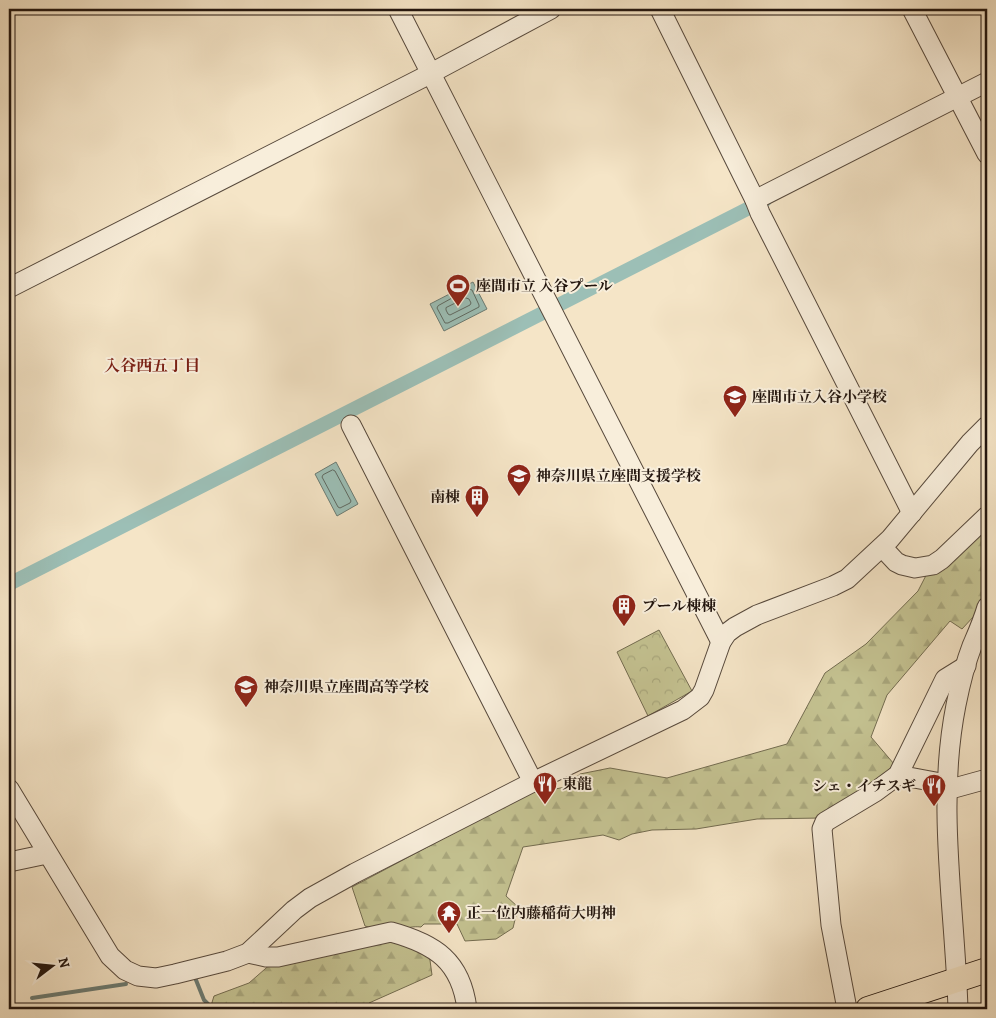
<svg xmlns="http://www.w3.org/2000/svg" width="996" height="1018" font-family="Alegreya,'Noto Serif JP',serif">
<defs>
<pattern id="forest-firs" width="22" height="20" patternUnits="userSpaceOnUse" patternTransform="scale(1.25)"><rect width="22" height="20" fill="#c4c291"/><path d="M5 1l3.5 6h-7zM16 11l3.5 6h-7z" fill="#a8a67c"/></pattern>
<pattern id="park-crowns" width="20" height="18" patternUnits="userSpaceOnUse" patternTransform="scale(1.25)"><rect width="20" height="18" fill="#c4c291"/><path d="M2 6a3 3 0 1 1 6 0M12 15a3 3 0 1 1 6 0" fill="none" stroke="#a8a67c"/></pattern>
</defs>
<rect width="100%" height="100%" fill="#f5e5c7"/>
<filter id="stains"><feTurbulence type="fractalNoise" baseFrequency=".004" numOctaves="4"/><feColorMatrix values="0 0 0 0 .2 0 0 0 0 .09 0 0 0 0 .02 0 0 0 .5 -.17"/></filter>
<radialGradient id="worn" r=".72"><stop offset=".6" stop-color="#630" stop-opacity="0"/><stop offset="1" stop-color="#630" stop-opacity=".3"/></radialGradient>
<g fill="url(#forest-firs)" stroke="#736c50">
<path d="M987,507V602L962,629L950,621L887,695L871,737L894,764L866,796L822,818L757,819L696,829L652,830L632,834L619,840L603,835L523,847L506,896L518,907L513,928L496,939L465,941L457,924H424L421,927C412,926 409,928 401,929C391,930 374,929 365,926L352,887L533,791H546L565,787L580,774L610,768L667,778L787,744L825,673L866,644L918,591L938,552Z"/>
<polygon points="379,938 429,953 432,975 369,1003 370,1009 210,1009 214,996 249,983 273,962"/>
</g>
<polygon fill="url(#park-crowns)" stroke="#736c50" points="659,630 692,691 648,716 617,652"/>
<g fill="#9cbfb6" stroke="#6b7b73">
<polygon points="473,282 487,309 444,331 430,304"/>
<polygon points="336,462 358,504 337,516 315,474"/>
</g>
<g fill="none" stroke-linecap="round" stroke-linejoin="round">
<g stroke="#5f6a62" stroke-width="1">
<polygon points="469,289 472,290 479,305 479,307 448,323 445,323 437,308 438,306"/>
<polygon points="466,298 469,299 471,303 470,305 450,315 448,314 446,310 446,308"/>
<polygon points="333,470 335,471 351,501 350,503 340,508 338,507 322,477 323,475"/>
</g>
<g stroke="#6b7b73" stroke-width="4">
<polyline points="194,975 204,1000 213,1009"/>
<polyline points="32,998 126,984"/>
</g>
<polyline stroke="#9cbfb6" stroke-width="14" points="9,584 765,200"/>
<defs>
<g id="minor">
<polyline points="398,9 721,642"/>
<polyline points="660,9 755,200 760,213 912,513"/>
<polyline points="912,9 987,154"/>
<polyline points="755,200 987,82"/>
<polyline points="9,288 422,78 551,9"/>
<polyline points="351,425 533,782"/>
<polyline points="882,547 896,562 902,565 915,568 933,565 942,559 987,516"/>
<polyline points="898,775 941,783 947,790 987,779"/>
<polyline points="9,789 110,956 125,970 138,976 156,978 175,974 227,961 248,953 294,910 310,898 355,873 533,782 683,710 700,697 704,690 721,642 727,633 735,627 757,615 833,586 847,579 890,539 970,443 987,426"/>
<polyline points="9,862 47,854"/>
<path d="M248,953L266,957H278L391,932C435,944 461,961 467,1009"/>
<polyline points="847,1009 831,925 822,829 825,822 875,792 898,775 945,679 966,666"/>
<path d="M958,1009C955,908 936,805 956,705C960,685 965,664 972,646C978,632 983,621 987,607"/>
</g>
<polyline id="major" points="868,1009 987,970"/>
</defs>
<use href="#minor" stroke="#57493c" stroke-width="21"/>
<use href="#major" stroke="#22150e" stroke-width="26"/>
<use href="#minor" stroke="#f8eedb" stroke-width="19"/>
<use href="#major" stroke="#f5e5c7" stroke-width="24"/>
</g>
<defs>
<symbol id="stadium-pin" viewBox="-11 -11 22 30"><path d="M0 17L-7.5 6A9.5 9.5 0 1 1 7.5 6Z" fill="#8f2418" stroke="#f8eedb"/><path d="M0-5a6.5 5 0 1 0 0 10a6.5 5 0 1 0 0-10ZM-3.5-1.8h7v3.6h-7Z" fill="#fff"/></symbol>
<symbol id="school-pin" viewBox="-11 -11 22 30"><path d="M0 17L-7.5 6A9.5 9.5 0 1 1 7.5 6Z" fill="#8f2418" stroke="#f8eedb"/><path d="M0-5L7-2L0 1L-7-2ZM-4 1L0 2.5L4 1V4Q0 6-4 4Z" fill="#fff"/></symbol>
<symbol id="building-pin" viewBox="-11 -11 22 30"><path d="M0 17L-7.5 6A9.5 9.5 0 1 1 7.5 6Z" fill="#8f2418" stroke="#f8eedb"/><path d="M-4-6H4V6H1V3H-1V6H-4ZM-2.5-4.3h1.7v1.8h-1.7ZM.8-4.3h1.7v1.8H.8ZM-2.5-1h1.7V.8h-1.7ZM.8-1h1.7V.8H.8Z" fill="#fff"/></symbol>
<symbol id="restaurant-pin" viewBox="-11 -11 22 30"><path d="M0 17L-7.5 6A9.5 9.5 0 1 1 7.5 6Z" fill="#8f2418" stroke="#f8eedb"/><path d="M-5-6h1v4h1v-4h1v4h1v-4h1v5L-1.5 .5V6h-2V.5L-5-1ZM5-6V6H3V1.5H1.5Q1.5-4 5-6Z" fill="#fff"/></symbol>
<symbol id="temple-pin" viewBox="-11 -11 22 30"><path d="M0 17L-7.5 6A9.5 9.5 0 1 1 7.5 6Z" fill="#8f2418" stroke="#f8eedb"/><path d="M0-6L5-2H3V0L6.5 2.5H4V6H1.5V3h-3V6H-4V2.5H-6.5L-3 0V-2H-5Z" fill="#fff"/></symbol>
</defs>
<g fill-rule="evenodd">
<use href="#stadium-pin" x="444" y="272" width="28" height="38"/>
<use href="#school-pin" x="721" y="383" width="28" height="38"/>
<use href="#school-pin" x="505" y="462" width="28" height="38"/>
<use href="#building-pin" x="463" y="483" width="28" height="38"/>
<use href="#building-pin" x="610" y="592" width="28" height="38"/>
<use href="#school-pin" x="232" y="673" width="28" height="38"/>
<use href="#restaurant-pin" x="531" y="770" width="28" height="38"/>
<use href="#restaurant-pin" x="920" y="772" width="28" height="38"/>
<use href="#temple-pin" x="435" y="899" width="28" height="38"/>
</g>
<g text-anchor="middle" stroke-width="4" stroke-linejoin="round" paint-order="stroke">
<g font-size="15" font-weight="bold" fill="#22150e" stroke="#f8eedb" text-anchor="start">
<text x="476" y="291">座間市立 入谷プール</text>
<text x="752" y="402">座間市立入谷小学校</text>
<text x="536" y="481">神奈川県立座間支援学校</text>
<text x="460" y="502" text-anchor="end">南棟</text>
<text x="642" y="611">プール棟棟</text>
<text x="264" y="692">神奈川県立座間高等学校</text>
<text x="562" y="789">東龍</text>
<text x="916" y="791" text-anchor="end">シェ・イチスギ</text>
<text x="466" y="918">正一位内藤稲荷大明神</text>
</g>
<g font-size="16" font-weight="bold" fill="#7a1f14" stroke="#f8eedb">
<text x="152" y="371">入谷西五丁目</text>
</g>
</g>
<rect width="996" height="1018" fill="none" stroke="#f5e5c7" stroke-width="30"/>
<rect x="10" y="10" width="976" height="998" fill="none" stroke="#22150e" stroke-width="2.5"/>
<rect x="15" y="15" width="966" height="988" fill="none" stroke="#22150e"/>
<g transform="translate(52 966) rotate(74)" stroke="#f8eedb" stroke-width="4" paint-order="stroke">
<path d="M0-4L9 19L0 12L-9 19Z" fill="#22150e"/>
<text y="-8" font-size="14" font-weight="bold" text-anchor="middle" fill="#22150e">N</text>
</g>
<rect width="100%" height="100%" filter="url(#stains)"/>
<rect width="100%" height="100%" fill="url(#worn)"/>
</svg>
